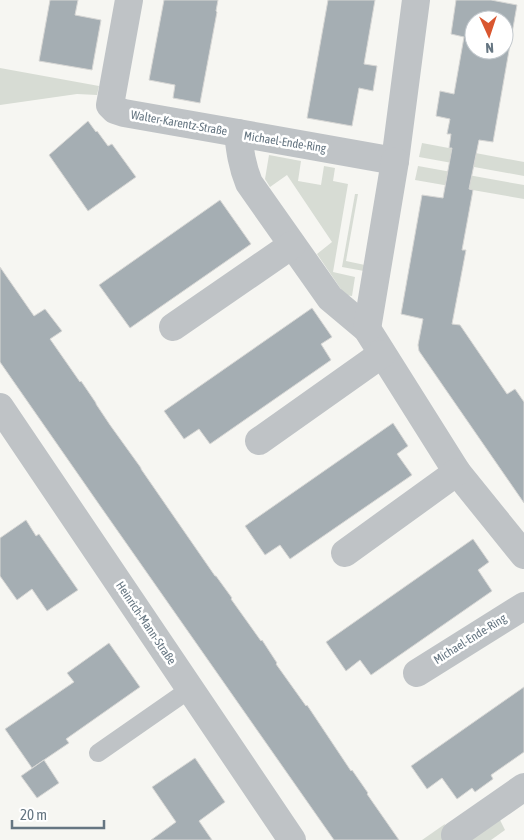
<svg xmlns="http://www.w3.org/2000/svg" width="524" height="840" font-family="'Asap Condensed',sans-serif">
<rect width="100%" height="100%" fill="#f6f6f2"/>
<g fill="#d7dcd4">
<polygon points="0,68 99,86 97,95 77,94 0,105"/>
<polygon points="422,143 524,162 524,176 419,157"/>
<polygon points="269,155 301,161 298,181 321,185 324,166 335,168 333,181 348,184 333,272 355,277 352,296 345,295 317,254 332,242 287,175 270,187 265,179"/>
<polygon points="418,166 524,185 524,199 415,180"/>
<polygon points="355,194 358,194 346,261 365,265 364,271 342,267"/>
<polygon points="499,818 505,830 491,840 468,840"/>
<polygon points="445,824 442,838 443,840 422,840"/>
</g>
<g fill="#a5aeb3" stroke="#d7d7d5" fill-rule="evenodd">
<polygon points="50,0 78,0 75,15 101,20 92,70 39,61"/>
<polygon points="164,0 218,0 216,11 217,12 200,103 173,98 175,85 149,80"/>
<polygon points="328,0 375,0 364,64 377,66 373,91 359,88 352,126 307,118"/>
<path d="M456,0H491L517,5L493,142L479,140L469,189L473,190L462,250H466L452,324L460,325L507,394L515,389L524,402V503L419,351L418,345L423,319L401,314L422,195L443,198L452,148H449L451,134H447L450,119L436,116L440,91L454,94L464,37L451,34ZM474,20H504V50H474Z"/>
<polygon points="88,121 96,132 97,131 108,146 112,144 136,177 88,211 49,155"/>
<polygon points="220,200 251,244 130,328 99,285"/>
<polygon points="0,267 34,316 45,309 62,331 50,339 80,382 81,381 96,403 96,404 110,425 141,468 141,469 215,576 216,576 232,598 231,599 261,641 262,640 277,663 276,664 306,706 307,705 351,771 352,770 368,793 367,794 399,840 334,840 96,500 0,362"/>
<polygon points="312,308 332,337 321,344 331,360 210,444 199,429 184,439 164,411"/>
<polygon points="393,423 408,446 397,454 412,475 290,559 280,545 265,555 245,526"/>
<polygon points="26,520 36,536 39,534 78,590 47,611 32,589 17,600 0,576 0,538"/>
<polygon points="473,539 489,562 478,570 492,591 371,675 360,660 346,671 326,642"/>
<polygon points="109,643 140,687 66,739 69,743 32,768 5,729 74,682 67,673"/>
<polygon points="524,687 524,752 491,775 493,779 475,792 472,788 457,799 442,778 427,789 411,766"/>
<polygon points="195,758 225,802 199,821 212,840 151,840 176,822 152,787"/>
<polygon points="44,760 59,783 37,798 21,776"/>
</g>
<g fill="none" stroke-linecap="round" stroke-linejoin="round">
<polyline stroke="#bfc3c6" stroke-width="18" points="98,753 190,689"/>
<g stroke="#bfc3c6" stroke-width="28">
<polyline points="129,0 110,105 115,110 124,113 238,133"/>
<path d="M416,0L395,161L238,133C240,151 242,166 249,183L330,298L367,329L457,472L524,555"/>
<polyline points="173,327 292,245"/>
<polyline points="367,329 395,161"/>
<polyline points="0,407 292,840"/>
<polyline points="259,441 382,354"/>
<polyline points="345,553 457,472"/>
<polyline points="417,673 524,606"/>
<polyline points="455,835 524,787"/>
</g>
</g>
<g text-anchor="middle" stroke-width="5" stroke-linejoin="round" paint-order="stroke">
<g font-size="12" fill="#667682" stroke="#fff">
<text transform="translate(179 123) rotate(10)" y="4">Walter-Karentz-Straße</text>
<text transform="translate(285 142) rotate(9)" y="4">Michael-Ende-Ring</text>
<text transform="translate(146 623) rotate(56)" y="4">Heinrich-Mann-Straße</text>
<text transform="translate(470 639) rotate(-32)" y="4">Michael-Ende-Ring</text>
</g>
</g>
<g transform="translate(489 35) rotate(177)"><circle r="24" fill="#ffffff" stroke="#c2c8cd"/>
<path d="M0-4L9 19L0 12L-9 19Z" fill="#d9562f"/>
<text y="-8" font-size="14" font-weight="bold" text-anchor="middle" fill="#667682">N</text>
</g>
<path d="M12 820v8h92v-8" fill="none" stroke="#667682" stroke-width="2.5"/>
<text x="20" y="820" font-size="15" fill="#667682" stroke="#ffffff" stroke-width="4" paint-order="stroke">20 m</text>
</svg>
